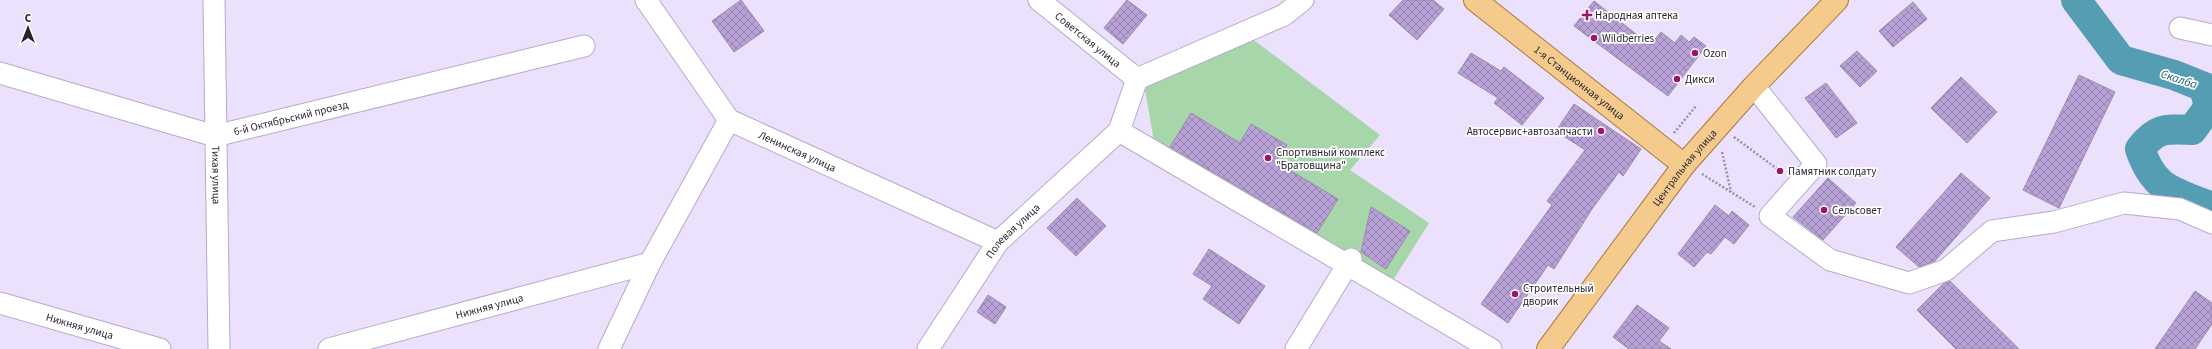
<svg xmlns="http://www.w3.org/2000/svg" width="2212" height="349" font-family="'Source Sans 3',sans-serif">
<defs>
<pattern id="building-cross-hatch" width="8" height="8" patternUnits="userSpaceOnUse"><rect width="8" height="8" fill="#b8a1d7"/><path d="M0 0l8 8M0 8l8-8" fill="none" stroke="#9683af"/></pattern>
</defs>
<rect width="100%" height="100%" fill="#ece1fc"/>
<polygon fill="#a7d6ab" points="1251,38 1380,135 1350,170 1429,223 1392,282 1155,147 1144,84"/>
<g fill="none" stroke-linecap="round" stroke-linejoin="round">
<path stroke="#549db3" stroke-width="30" d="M2076,0L2121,60L2174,75L2204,87L2209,107L2192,130C2166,129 2157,127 2140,149C2155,192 2174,191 2212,207"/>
</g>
<g fill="url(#building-cross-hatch)" stroke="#988caa">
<polygon points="741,0 764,31 734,52 712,21"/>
<polygon points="1127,0 1147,15 1123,44 1104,28"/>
<polygon points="1403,0 1433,0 1444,9 1417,40 1389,15"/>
<polygon points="1594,1 1650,45 1661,32 1675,43 1681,35 1689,42 1694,37 1706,46 1668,96 1574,26"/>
<polygon points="1913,2 1927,19 1893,47 1879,31"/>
<polygon points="1857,51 1877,71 1860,87 1840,66"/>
<polygon points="1471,53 1501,71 1504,67 1544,98 1522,125 1494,103 1498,98 1458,73"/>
<polygon points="2079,75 2115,92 2059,208 2023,190"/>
<polygon points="1961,77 1997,112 1967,143 1931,108"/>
<polygon points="1826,83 1857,123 1836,138 1805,98"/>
<polygon points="1574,104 1641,149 1623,176 1619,172 1592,209 1554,269 1548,265 1508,323 1481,304 1552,205 1547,201 1585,150 1556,131"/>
<polygon points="1191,113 1240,143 1251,124 1287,145 1276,162 1338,199 1317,233 1170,147"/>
<polygon points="1961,173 1990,198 1935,261 1919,267 1896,247"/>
<polygon points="1828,178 1856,203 1823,240 1793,217"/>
<polygon points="1077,198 1106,226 1076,256 1047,228"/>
<polygon points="1715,205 1729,216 1732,211 1749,225 1734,244 1725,237 1711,254 1707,252 1694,267 1678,254"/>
<polygon points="1371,207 1410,231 1386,269 1361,252"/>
<polygon points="1209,249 1265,286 1239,324 1203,299 1212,286 1193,274"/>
<polygon points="1950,281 2019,349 1956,349 1917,310 1943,284"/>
<polygon points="2195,291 2212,303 2212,324 2195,349 2155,349"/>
<polygon points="988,295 1006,307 995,324 977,312"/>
<polygon points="1637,305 1669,328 1659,341 1671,349 1629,349 1613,337"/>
</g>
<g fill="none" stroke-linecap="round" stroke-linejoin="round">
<defs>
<g id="minor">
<path id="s1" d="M214,0L219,349"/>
<path id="s2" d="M646,0L729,120L998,242"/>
<path id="s3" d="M1039,0L1137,79"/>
<polyline points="2180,28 2212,35"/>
<path id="s4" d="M0,73L215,136L584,46"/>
<polyline points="1754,86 1816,164 1770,216 1830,260 1909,283 1946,270 1992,231 2054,222 2124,203 2180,209 2212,223"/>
<polyline points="1119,131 1491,349"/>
<path id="s5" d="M0,303L160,349"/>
<path id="s6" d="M329,349L650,263"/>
<polyline points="609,349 650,263 729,120"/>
<path id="s7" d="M928,349L998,242L1119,131L1137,79L1284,15L1303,0"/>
<polyline points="1296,349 1351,259"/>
</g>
<g id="major">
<path id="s8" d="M1475,0L1684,165"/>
<path id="s9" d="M1548,349L1684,165L1754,86L1837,0"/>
</g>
</defs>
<use href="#minor" stroke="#b6aac9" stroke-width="23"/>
<use href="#major" stroke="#a8793b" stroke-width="24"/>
<g stroke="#9890a4" stroke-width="2.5" stroke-dasharray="2 2" stroke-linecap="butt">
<polyline points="1674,133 1696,106"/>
<polyline points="1734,137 1780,171"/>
<polyline points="1722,152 1731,192"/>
<polyline points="1702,174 1755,207"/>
</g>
<use href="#minor" stroke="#fff" stroke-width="21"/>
<use href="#major" stroke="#f4cb8d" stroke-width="22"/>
</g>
<g fill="#9b1568" stroke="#fff" stroke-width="1.5">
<path d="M1585 9h4v4h4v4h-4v4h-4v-4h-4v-4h4z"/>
<circle cx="1594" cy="38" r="4"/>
<circle cx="1695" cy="53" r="4"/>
<circle cx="1677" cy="79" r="4"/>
<circle cx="1601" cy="131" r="4"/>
<circle cx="1268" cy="158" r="4"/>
<circle cx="1780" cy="171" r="4"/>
<circle cx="1824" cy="210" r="4"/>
<circle cx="1515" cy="294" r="4"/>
</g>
<g text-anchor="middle" stroke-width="3.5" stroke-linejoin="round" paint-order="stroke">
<g font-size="11" fill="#28232f" stroke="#fff" text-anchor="start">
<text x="1595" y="19">Народная аптека</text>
<text x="1602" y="42">Wildberries</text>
<text x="1703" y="57">Ozon</text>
<text x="1685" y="83">Дикси</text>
<text x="1593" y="135" text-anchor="end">Автосервис+автозапчасти</text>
<text x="1276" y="156">Спортивный комплекс<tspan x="1276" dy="13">"Братовщина"</tspan></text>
<text x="1788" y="175">Памятник солдату</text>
<text x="1832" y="214">Сельсовет</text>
<text x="1523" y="292">Строительный<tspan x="1523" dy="13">дворик</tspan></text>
</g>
<g font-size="11" fill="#28232f" stroke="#fff">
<text dy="4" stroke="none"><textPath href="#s3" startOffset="63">Советская улица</textPath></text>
<text dy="4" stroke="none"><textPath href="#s8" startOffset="133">1-я Станционная улица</textPath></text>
<text dy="4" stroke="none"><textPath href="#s4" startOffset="302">6-й Октябрьский проезд</textPath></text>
<text dy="4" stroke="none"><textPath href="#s2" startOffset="221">Ленинская улица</textPath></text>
<text dy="4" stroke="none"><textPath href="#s9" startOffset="227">Центральная улица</textPath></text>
<text dy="4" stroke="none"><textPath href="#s1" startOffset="175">Тихая улица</textPath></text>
<text dy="4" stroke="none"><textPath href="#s7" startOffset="146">Полевая улица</textPath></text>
<text dy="4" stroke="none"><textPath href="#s6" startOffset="166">Нижняя улица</textPath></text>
<text dy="4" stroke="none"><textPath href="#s5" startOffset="83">Нижняя улица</textPath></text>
</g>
<g font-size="12" font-style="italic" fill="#185465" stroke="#fff">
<text transform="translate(2179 79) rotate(18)" y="4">Скалба</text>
</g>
</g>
<g transform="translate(28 28)" stroke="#ffffff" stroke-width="3" paint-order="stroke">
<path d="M0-3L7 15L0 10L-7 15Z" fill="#28232f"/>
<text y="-6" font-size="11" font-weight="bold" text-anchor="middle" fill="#28232f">С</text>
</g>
</svg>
